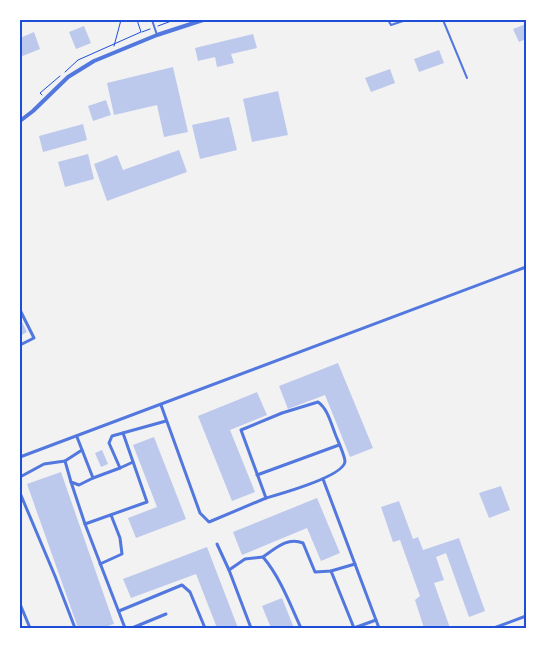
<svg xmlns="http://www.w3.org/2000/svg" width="546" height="648" font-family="'Noto Sans',sans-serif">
<rect width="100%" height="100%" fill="#f2f2f2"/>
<g fill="#bdc9ec">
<polygon points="526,24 526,39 519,42 513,29"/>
<polygon points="84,26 91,43 76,49 69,32"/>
<polygon points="34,32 40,49 20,57 20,38"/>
<polygon points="253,34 257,48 231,54 234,63 217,67 215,57 198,61 195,48"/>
<polygon points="439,50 444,63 419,72 414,59"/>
<polygon points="173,67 188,132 164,137 157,105 114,115 107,83"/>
<polygon points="390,69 395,83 371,92 365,78"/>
<polygon points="278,91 288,135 252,142 243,99"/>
<polygon points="106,100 111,115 93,121 88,106"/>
<polygon points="229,117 237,150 200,159 192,125"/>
<polygon points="83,124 87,140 43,152 39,136"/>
<polygon points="179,150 187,172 107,201 94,164 117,155 123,170"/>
<polygon points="88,154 94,179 65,187 58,162"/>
<polygon points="20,318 27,332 20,336"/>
<polygon points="338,363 373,448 350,457 325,395 288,409 279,386"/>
<polygon points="257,392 267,415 230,430 255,492 232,501 198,416"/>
<polygon points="154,437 186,519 136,538 128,518 157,507 133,445"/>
<polygon points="102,450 108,464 101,467 95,453"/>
<polygon points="61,472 114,624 102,628 78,628 27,484"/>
<polygon points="501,486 510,510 489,518 479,493"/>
<polygon points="317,498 340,553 321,561 307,528 242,555 233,532"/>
<polygon points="399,501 413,539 418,537 423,550 459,538 485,611 469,617 446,553 436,557 444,580 434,583 450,628 424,628 415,600 420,596 400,540 393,542 381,507"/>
<polygon points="207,547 238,628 217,628 196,574 131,598 123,579"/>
<polygon points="282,598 294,628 271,628 262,606"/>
</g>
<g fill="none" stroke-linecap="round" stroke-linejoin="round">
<g stroke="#1d4ed8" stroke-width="1">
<polyline points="158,26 174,20"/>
<polyline points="142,32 150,29"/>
<polyline points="114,46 121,20"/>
<polyline points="65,72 78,60 141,32 137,20"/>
<polyline points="42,95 40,93 60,76"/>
</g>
<g stroke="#5277de" stroke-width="2">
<polyline points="152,20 157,35"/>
<polyline points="388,20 391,25 406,20"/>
<polyline points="443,20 467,78"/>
</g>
<g stroke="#5277de" stroke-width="3">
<polyline points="20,310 34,338 20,345"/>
<path d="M318,402C328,409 331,424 336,436C339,443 344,454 345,461C345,476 280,494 266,498L241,430L282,413Z"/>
<polyline points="161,405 200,513 209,522 266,498"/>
<polyline points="77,437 93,478 120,468 109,443 112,436 166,421"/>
<polyline points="82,450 65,461 71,482 79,485 93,478"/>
<polyline points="20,457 526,267"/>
<polyline points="120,468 133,462"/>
<polyline points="257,475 339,445"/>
<polyline points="20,477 44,464 65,461"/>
<polyline points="323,479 379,628"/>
<polyline points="71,482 85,524 125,628"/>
<polyline points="20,493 55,576 75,628"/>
<polyline points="85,524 147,502 123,433"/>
<polyline points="217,544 229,570"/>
<path d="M263,557C276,548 287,537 303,543L315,572L331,571L355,564"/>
<polyline points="100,564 122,554 120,538 111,515"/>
<polyline points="331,571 354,628"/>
<polyline points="20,604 30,628"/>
<polyline points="119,611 182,585 190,592 205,628"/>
<polyline points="132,628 166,614"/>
<path d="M251,628L229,570L245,559L263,557C280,577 290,604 301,628"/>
<polyline points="354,628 376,620"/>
<polyline points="494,628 526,616"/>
</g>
<polyline stroke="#5277de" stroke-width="4" points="20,121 33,111 68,77 94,61 157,35 203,20"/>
</g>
<rect width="546" height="648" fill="none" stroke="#ffffff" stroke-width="42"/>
<rect x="21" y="21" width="504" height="606" fill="none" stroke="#1d4ed8" stroke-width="2"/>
</svg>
